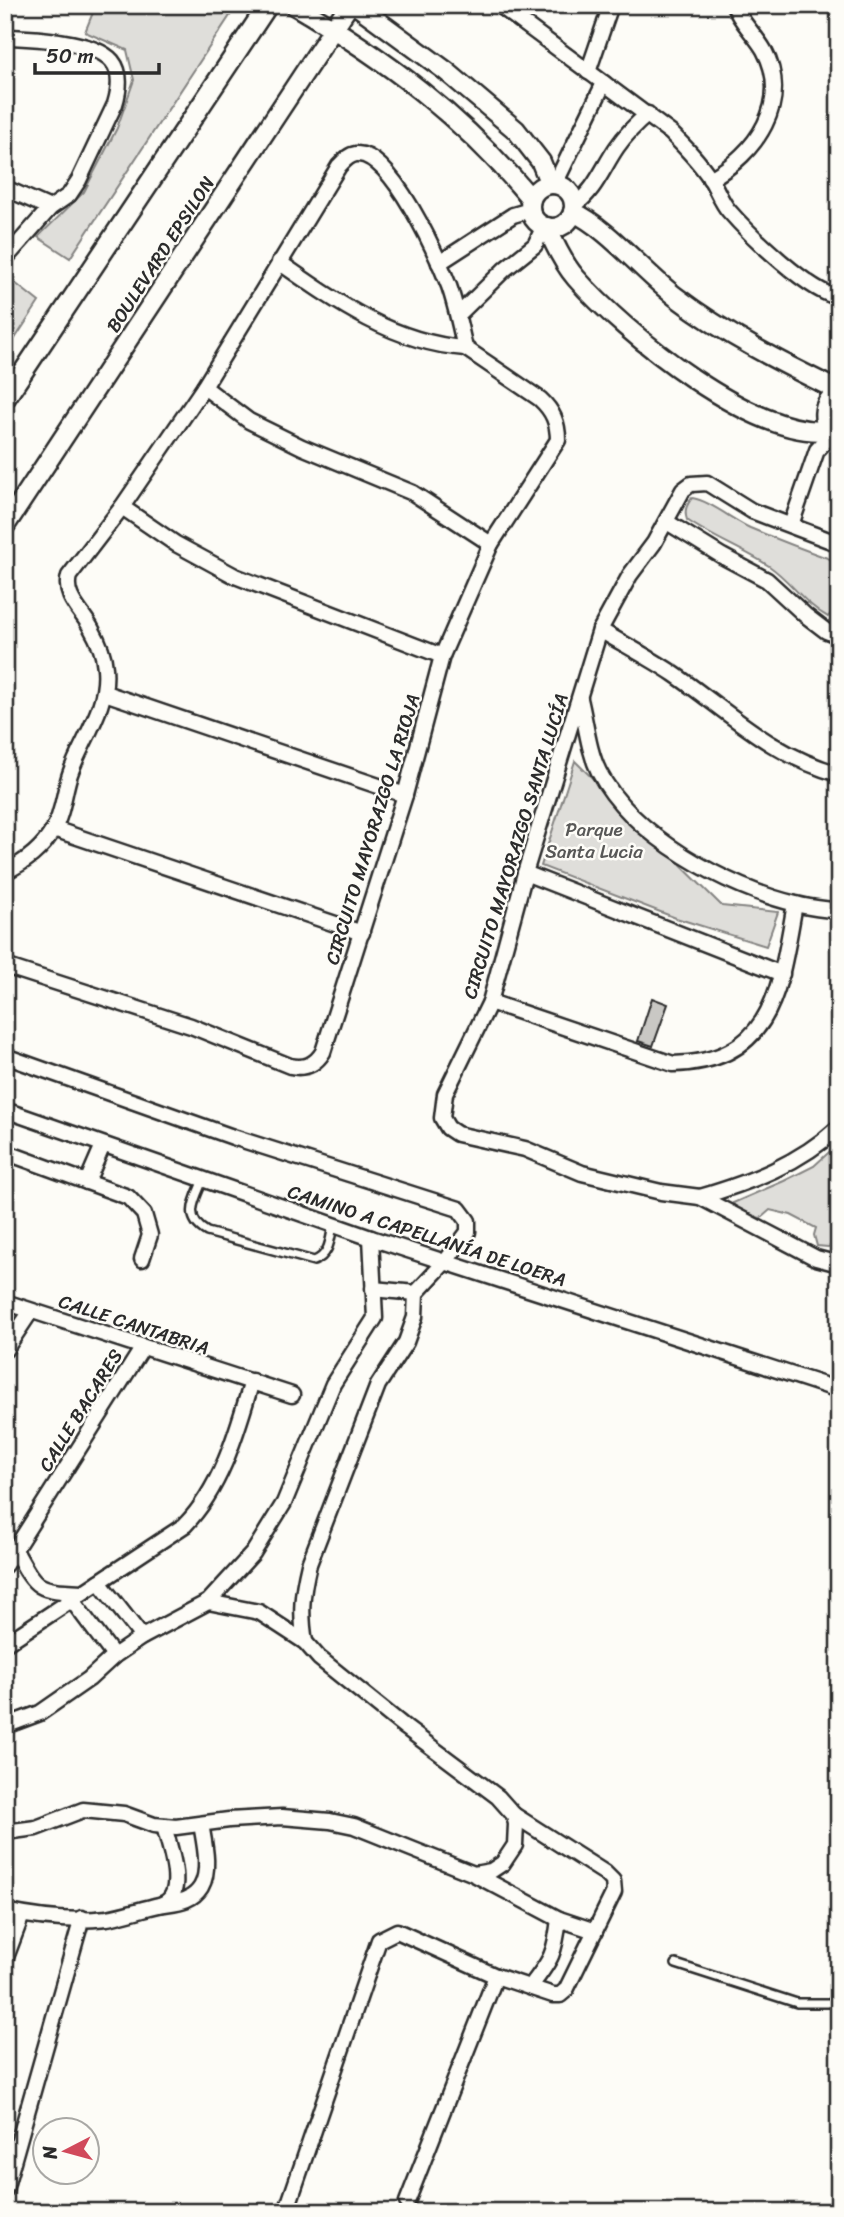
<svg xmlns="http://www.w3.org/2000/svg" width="844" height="2217" font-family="Sriracha,sans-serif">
<rect width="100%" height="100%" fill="#fdfcf7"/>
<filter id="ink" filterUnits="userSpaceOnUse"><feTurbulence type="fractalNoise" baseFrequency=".0143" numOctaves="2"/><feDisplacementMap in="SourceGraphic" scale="14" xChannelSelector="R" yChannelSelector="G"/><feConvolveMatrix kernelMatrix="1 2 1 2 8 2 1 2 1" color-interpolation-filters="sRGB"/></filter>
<g filter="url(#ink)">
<g fill="#dfdeda" stroke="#858482" stroke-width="2">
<polygon points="96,5 140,5 161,13 165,5 234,5 235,8 70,258 38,237 84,192 117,128 134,80 127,50 85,32"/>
<polygon points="5,275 39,302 5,354"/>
<path d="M692,498C708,500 733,520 750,528C779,540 809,552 839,562V610L832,612L828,617C804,604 791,581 769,566C743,549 713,538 687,520C684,511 686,506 692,498Z"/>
<polygon points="575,761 722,906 778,912 766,946 676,918 541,866"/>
<path d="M839,1143L837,1244L828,1247L817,1246L814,1235L816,1228L791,1215L770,1210L761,1218C751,1216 738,1213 733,1203L784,1181L814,1166Z"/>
</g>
<polygon fill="#c9c8c4" stroke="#2b2b2b" stroke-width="2" points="652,998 668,1004 653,1046 638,1041"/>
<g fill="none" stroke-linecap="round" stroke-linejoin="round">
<defs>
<g id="service">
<path d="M203,1180C194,1201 183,1218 207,1232L314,1261C330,1255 330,1239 333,1225"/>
<polyline points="676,1964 797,2003 839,2003"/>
</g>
<g id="minor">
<path d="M499,5L671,133C685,147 699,161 710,178C717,189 721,202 729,211C749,234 811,294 839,297"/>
<path d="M5,37C32,38 94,40 112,61C122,73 119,91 115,104L79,180L69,195L50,208L5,259"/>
<polyline points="588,72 611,5"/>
<path d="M710,179C756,154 792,102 764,50C755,34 740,22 734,5"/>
<polyline points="555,184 604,83"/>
<polyline points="5,188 50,208"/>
<path d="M574,206C596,189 602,169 617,147C626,134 636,124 648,114"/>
<path d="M279,262C336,302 394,343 465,348"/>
<polyline points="439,263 513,215 530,210"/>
<polyline points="458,315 505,269 535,245 544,226"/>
<polyline points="204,387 249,421 302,447 413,493 491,544"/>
<polyline points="122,507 176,544 235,576 442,656"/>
<polyline points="667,522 722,556 767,580 805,615 826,631 839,636"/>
<polyline points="791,525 817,450 833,433"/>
<polyline points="839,544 752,511 707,483 691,484 683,490 654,543 630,575 600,630 525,873 490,1002 445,1094 442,1118 448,1128 457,1134 525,1149 582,1173 661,1192 700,1197 816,1258 839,1264"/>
<path d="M600,630C625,645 650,658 674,674C729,712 772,756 839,774"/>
<polyline points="105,693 405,795"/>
<path d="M580,699C586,723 588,750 599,772C632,836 728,888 796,904C810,908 825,909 839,911"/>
<polyline points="54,829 362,933"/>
<path d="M5,872C25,862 42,850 53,830C63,814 64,791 70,774C82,739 109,707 105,668C104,654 98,640 91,628C82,611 63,597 69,576L122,507L204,387L339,166C344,161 348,155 356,154C391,150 438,258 449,286C456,306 460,327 465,348L540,399C553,411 558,423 558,440L491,544L442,656L405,795L323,1052C315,1065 305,1069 290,1066L191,1026L5,966"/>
<polyline points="525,873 782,974"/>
<path d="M490,1002L673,1064C775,1062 780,985 795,904"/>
<path d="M5,1056L233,1137L459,1209L468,1221V1232L445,1262L416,1293L415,1317L406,1342L378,1385L309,1564C302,1593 300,1612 305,1642"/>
<polyline points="5,1110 371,1238 839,1390"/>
<polyline points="5,1152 128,1197 144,1214 150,1235 142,1259"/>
<polyline points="87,1182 103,1145"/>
<path d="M700,1197C751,1182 799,1164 839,1127"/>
<polyline points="373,1289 416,1293"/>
<polyline points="5,1302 292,1395"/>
<polyline points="5,1350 31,1311"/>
<path d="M15,1550C37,1590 36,1590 82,1592"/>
<polyline points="5,1565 143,1347"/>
<polyline points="99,1582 142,1637"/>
<polyline points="71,1599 114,1656"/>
<path d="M5,1644L185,1525C222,1487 237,1431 252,1381"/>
<polyline points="5,1726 40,1713 89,1679 114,1656 142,1637 208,1602 253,1553 284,1503 333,1384 375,1318 371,1238"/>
<polyline points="5,1832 36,1828 83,1810 124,1814 154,1825 176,1827 229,1820 282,1817 330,1821 354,1826 474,1874 491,1871 503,1863 515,1845 516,1824 514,1815 498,1797 406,1728 319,1658 305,1642 259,1612 208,1602"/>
<polyline points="474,1874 559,1919 595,1931"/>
<path d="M162,1904C188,1895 169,1846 164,1826"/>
<path d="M5,1911C37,1918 74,1922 107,1918C124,1915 141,1909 159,1905C175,1902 191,1903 201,1887C211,1870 204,1842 201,1824"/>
<polyline points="5,1960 22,1915"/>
<path d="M530,1987C552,1959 555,1953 559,1919"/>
<polyline points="5,2190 82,1918"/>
<polyline points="407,2202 496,1976"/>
<polyline points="286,2212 379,1940 397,1931 496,1976 553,1995 560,1995 566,1990 614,1892 613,1881 605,1873 514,1815"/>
</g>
<g id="tertiary">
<path d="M294,5C385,58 464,118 531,199"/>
<polyline points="356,5 446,71 516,130 541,162 550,184"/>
<circle cx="552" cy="206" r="22"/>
<path d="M573,212C607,227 644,273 676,297C726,335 782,363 839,391"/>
<path d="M547,227C555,246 563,263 576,278C623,332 756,441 830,430"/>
<path d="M839,391C821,401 818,426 839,436"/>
<polyline points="5,399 268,5"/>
<polyline points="5,526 349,5"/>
</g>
</defs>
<use href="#service" stroke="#2b2b2b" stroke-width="12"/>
<use href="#minor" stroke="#2b2b2b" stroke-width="19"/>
<use href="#tertiary" stroke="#2b2b2b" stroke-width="23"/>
<use href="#service" stroke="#fdfcf7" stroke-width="7"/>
<use href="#minor" stroke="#fdfcf7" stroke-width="14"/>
<use href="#tertiary" stroke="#fdfcf7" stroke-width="18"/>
</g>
</g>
<g text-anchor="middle" stroke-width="5" stroke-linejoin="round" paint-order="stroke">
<g font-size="19" fill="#2b2b2b" stroke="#fdfcf7">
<text transform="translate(160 254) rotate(-57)" y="7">BOULEVARD EPSILON</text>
<text transform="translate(372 829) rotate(-73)" y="7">CIRCUITO MAYORAZGO LA RIOJA</text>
<text transform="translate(515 846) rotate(-73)" y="7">CIRCUITO MAYORAZGO SANTA LUCÍA</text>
<text transform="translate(427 1235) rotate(18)" y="7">CAMINO A CAPELLANÍA DE LOERA</text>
<text transform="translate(134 1324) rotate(18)" y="7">CALLE CANTABRIA</text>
<text transform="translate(80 1410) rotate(-58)" y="7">CALLE BACARES</text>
</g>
<g font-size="19" fill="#585857" stroke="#fdfcf7">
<text x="594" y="836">Parque<tspan x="594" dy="22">Santa Lucia</tspan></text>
</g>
</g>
<rect width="844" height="2217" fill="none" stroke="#fdfcf7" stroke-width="28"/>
<rect x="14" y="14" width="816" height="2189" fill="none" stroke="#2b2b2b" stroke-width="2.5" filter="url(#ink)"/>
<g transform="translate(66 2151) rotate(264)"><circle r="33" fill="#fdfcf7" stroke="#a9a8a5" stroke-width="2"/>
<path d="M0-5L12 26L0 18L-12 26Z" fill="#d1495b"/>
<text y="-10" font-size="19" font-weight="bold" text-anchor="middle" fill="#2b2b2b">N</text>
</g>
<path d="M35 63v10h124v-10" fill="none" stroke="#2b2b2b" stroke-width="3.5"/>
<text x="46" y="63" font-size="21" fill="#2b2b2b" stroke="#fdfcf7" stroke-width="5" paint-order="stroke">50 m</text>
</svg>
